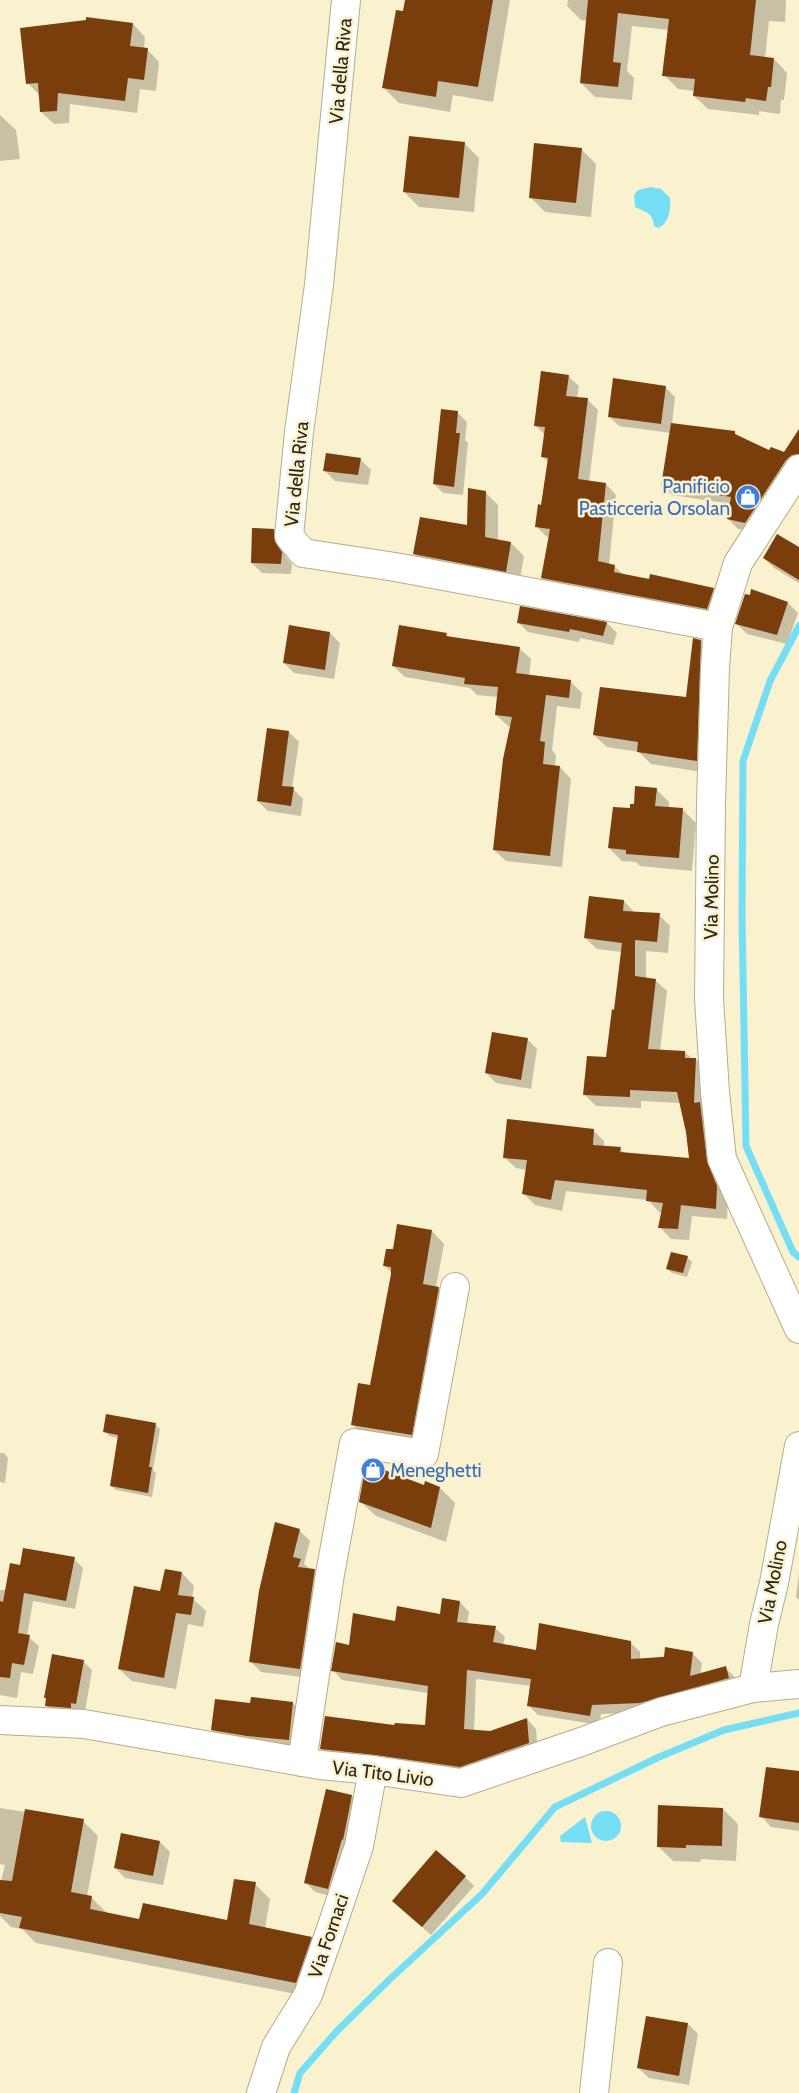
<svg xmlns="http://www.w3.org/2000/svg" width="799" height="2093" font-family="Cabin,sans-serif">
<rect width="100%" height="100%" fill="#faf1ce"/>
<g fill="#76def4">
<path d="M651,187L661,189L670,198C671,209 669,224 658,228L654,226C653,213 646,212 635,207L634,195L638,190Z"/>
<circle cx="606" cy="1826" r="15"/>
<polygon points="585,1817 592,1843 561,1842 560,1836"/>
</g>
<g fill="#0003">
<polygon points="406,0 510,0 493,102 453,95 450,112 399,103 384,88"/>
<polygon points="568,0 786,0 785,22 769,21 765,58 774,59 787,73 784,100 781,100 780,114 759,111 759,115 708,109 694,96 695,91 678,89 664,75 669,30 632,26 627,71 634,78 632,100 595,97 581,83 587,21 581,20 567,6"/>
<polygon points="133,24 145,37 144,49 147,49 159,62 156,91 140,89 137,113 70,104 69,123 54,124 41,112 40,96 28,83"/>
<polygon points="0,115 16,130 20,159 0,161"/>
<polygon points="464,143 479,158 474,212 419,207 404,192"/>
<polygon points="581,149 596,164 591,217 545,212 530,197"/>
<polygon points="568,376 579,386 577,398 588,400 598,410 589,482 606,484 616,495 609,565 614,566 624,575 713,589 724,599 718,619 553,588 542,578 550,537 547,537 537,527 542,506 548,462 542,456 545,435 535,425"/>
<polygon points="665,387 675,397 672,424 735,433 740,438 770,452 784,454 799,432 799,467 755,532 738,529 728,519 731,504 672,495 663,485 671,433 619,426 609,416"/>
<polygon points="442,410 458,413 467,422 465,440 468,443 463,495 443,493 434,484"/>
<polygon points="361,460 371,470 368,485 335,481 325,471"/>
<polygon points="485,492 498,505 498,541 511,543 524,556 519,584 428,567 414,554 468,527"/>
<polygon points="273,531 284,541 286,557 292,564 291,574 262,573 252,563"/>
<polygon points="799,548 799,583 774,568 764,558"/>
<polygon points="752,590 788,603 798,613 787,644 747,634 737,624"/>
<polygon points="521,608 607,623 617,633 613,645 580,638 579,642 528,632 518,622"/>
<polygon points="290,627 330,633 340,643 334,679 294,673 284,663"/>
<polygon points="446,634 450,638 519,648 531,659 529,676 571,682 582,693 580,709 557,706 552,750 556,755 555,767 560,767 571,779 562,867 506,861 494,850 511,727 508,726 496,715 498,697 477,695 470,688 405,677 393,666"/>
<polygon points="701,641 714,654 709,773 651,764 639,752 607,747 594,735 687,699"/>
<polygon points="289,732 299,742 292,788 303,799 301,816 268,811 258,801"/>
<polygon points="656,789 669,802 669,808 683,810 696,823 692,871 640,866 636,862 622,861 609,848 635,806"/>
<polygon points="624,901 635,913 659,915 670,926 668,953 646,951 646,979 655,980 667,991 660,1051 685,1052 692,1059 696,1059 707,1071 728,1198 727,1219 692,1216 689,1240 671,1239 660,1227 662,1213 659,1212 648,1200 566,1191 562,1211 535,1205 523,1193 527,1170 516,1168 504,1157 593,1130 604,1141 604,1147 620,1148 625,1154 690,1159 688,1131 680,1103 641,1101 641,1108 596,1106 585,1095 607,1058 616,1011 622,952 597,949 585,938"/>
<polygon points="527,1039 537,1049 531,1089 496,1083 486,1073"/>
<polygon points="432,1231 444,1244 436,1287 451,1300 424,1447 365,1437 352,1424 371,1386 392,1273 384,1265 394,1251"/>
<polygon points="687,1257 692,1262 687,1277 672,1273 667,1269"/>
<polygon points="155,1424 160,1429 153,1470 156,1473 152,1497 116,1490 111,1486 119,1438 109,1436 105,1431"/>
<polygon points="0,1453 4,1453 8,1458 5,1483 0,1482"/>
<polygon points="425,1486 440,1488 455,1503 446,1542 376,1516 360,1501"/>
<polygon points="299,1530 310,1541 304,1564 325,1581 310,1678 261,1672 251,1662"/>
<polygon points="74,1559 83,1568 75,1609 33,1601 27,1636 39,1646 33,1674 21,1672 17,1698 0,1695 0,1590 6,1590 21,1566"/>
<polygon points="166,1570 182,1573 194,1586 192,1598 206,1611 203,1627 188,1624 176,1689 132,1681 119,1669 161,1592"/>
<polygon points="799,1573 799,1600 796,1597"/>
<polygon points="460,1602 469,1612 467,1625 495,1628 505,1637 503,1645 537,1651 630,1642 640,1652 640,1659 692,1653 702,1663 700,1675 725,1668 735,1677 738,1688 650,1712 601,1714 599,1725 538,1715 528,1705 531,1686 476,1679 474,1731 490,1732 527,1719 536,1729 538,1753 470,1776 331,1758 321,1749 395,1727 426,1726 428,1693 342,1680 333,1670 350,1646 396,1622 441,1615"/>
<polygon points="83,1661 92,1670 85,1712 55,1715 46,1705 47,1700 45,1698"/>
<polygon points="293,1703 308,1718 304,1754 227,1745 212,1730"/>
<polygon points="799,1772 799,1831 771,1827 761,1816"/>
<polygon points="327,1791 352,1796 362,1807 338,1898 315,1892 305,1882"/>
<polygon points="0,1808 83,1821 98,1836 87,1897 92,1898 107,1913 140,1920 228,1921 255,1884 270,1899 265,1929 311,1938 326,1953 311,1997 36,1943 22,1929 11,1927 0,1916 0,1885 5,1865 0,1864"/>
<polygon points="723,1809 738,1824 736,1861 701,1859 700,1862 673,1861 658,1846"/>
<polygon points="160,1842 170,1852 163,1885 125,1878 115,1868"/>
<polygon points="465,1877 474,1886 431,1935 403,1910"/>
<polygon points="688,2024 698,2034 689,2085 649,2078 638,2068"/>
</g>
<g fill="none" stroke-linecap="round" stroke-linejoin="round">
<g stroke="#76def4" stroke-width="7">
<polyline points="799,626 770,681 743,761 742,914 746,1146 793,1252 799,1257"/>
<polyline points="294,2093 300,2073 337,2031 389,1980 482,1894 555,1807 659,1757 724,1730 799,1713"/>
</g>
</g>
<g fill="#793e0b">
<polygon points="405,0 493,0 478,87 438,81 436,97 382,88 396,10 403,11"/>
<polygon points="588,0 756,0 750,55 774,58 771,87 768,87 766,101 746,98 745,102 693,96 695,79 662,76 669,19 618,13 613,62 621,63 618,87 580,83"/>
<polygon points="86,17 133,23 130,46 148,48 144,80 128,78 125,101 58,93 57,111 40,112 38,83 26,84 20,28 86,20"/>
<polygon points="409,136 465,142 459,198 403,192"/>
<polygon points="534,143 582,148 576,203 529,198"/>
<polygon points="541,371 569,375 566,396 588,398 578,479 606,483 598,561 615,565 614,572 649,579 650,574 714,588 707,609 541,578 550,529 535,527 538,504 541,505 548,458 541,457 545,427 534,426"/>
<polygon points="613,378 666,386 661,424 608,417"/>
<polygon points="441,409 458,411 456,433 460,433 454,487 433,484"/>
<polygon points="671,423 735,431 735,434 769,450 771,447 784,452 799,429 799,454 792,455 786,460 745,523 727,519 731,497 661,486"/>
<polygon points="326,453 361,458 358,475 323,471"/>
<polygon points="468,488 486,491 485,537 511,542 506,572 413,554 420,517 467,525"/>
<polygon points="252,528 274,529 277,545 282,552 281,564 251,563"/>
<polygon points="777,534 799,547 799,580 763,558"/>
<polygon points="751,589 788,602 777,635 735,624 745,594 750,595"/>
<polygon points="520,606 607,622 603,636 570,629 569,632 517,623"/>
<polygon points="289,625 330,632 325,670 283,663"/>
<polygon points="399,625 447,633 446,636 520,647 516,673 571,680 569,698 546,695 540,741 545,742 543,764 560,766 550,856 493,850 503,759 512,717 495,715 498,687 464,684 465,678 392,666"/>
<polygon points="693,638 701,640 697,761 637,752 638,742 593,735 600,687 686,697"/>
<polygon points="267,728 289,731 282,786 294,787 291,806 257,801"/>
<polygon points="635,786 657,788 655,806 683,808 679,858 626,854 626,850 608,848 613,807 630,808 630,804 634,804"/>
<polygon points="589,896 624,900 623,911 660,913 657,942 635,940 635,976 656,979 648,1049 685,1051 685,1058 696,1058 694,1103 700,1102 707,1161 717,1186 716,1209 681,1205 678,1229 658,1228 663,1203 646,1201 647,1190 555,1180 551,1200 522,1194 527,1160 503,1158 507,1119 594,1129 593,1145 621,1147 620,1152 689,1158 686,1132 677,1092 630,1090 630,1097 583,1095 587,1056 606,1057 612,1009 614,1010 622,943 584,938"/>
<polygon points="492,1032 528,1038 521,1080 485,1073"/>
<polygon points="397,1224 432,1230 423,1284 439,1287 412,1435 351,1425 358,1383 370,1385 391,1274 391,1267 383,1266 386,1249 393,1249"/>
<polygon points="671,1252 688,1256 683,1273 666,1269"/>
<polygon points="106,1414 156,1423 149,1467 152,1467 148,1493 110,1486 118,1435 103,1432"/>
<polygon points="366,1463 424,1485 425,1481 440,1487 431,1528 359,1502"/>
<polygon points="275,1522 300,1529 293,1557 301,1559 298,1567 315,1569 300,1669 249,1662 259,1591"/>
<polygon points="23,1548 75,1557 66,1601 24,1593 18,1633 30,1635 24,1665 12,1663 10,1678 0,1677 0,1601 3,1602 10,1563 20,1565"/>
<polygon points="165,1569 182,1572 178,1595 194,1597 191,1615 176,1613 164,1678 118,1669 134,1586 160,1591"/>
<polygon points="442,1598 460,1601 457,1622 496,1626 493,1642 536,1650 539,1623 631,1641 631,1659 664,1657 665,1647 693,1652 690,1676 726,1666 729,1678 640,1703 592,1705 590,1716 527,1706 531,1679 467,1670 464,1729 490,1731 527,1718 529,1743 460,1767 375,1755 320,1749 325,1716 394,1725 395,1723 425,1725 428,1686 331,1671 336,1642 349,1645 353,1613 395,1621 397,1606 440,1614"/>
<polygon points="52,1654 84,1660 76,1704 71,1703 71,1708 45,1706 46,1698 44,1698"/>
<polygon points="251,1697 293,1702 289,1740 247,1736 211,1730 215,1699 250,1703"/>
<polygon points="766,1767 799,1771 799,1823 759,1817"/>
<polygon points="326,1789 352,1795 343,1840 342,1839 328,1889 304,1883"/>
<polygon points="658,1805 723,1808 722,1846 686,1845 686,1848 657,1847"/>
<polygon points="25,1809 84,1819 71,1892 92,1896 90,1909 139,1919 143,1903 227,1920 234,1879 256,1882 249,1924 312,1937 296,1983 19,1928 22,1917 0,1913 0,1880 12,1881"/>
<polygon points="121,1833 160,1841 153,1876 114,1868"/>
<polygon points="436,1850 466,1876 422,1927 392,1901"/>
<polygon points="646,2016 688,2023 679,2076 637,2068"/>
</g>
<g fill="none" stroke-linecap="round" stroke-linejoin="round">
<defs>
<g id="minor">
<polyline points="346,0 319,285 299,432 289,536 303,553 395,567 718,627"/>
<polyline points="799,469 738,563 718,627 715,668 711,803 709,999 715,1092 722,1159 799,1329"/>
<polyline points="753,1688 764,1624 774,1583 799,1446"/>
<polyline points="0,1720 84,1724 320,1765 373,1770 461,1783 581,1742 661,1712 753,1688 799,1684"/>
<polyline points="302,1762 330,1574 354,1443 424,1454 455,1287"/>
<polyline points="261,2093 276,2047 308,1995 333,1923 359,1846 373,1770"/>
<polyline points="594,2093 608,1963"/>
</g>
</defs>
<use href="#minor" stroke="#b5ad8c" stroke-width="30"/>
<use href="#minor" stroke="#fff" stroke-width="28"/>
</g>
<defs>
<symbol id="shop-disc" viewBox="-11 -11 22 22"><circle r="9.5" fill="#3f7fe0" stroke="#faf1ce"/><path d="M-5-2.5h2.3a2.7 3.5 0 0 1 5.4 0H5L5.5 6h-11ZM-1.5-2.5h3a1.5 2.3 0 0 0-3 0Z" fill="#fff"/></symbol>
</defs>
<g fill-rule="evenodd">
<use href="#shop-disc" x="734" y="483" width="28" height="28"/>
<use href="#shop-disc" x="359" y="1456" width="28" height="28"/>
</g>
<g text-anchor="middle" stroke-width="5" stroke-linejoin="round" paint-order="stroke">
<g font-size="19" fill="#2a271a" stroke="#faf1ce">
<text transform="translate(340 71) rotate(-85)" y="7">Via della Riva</text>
<text transform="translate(296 474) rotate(-84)" y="7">Via della Riva</text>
<text transform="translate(711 897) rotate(-89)" y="7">Via Molino</text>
<text transform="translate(772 1582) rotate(-79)" y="7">Via Molino</text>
<text transform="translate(383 1773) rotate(7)" y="7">Via Tito Livio</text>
<text transform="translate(328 1936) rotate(-71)" y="7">Via Fornaci</text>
</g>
<g font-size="19" fill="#366cbe" stroke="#faf1ce" text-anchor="end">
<text x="730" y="493">Panificio<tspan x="730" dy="22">Pasticceria Orsolan</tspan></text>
<text x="390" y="1477" text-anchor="start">Meneghetti</text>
</g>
</g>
</svg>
